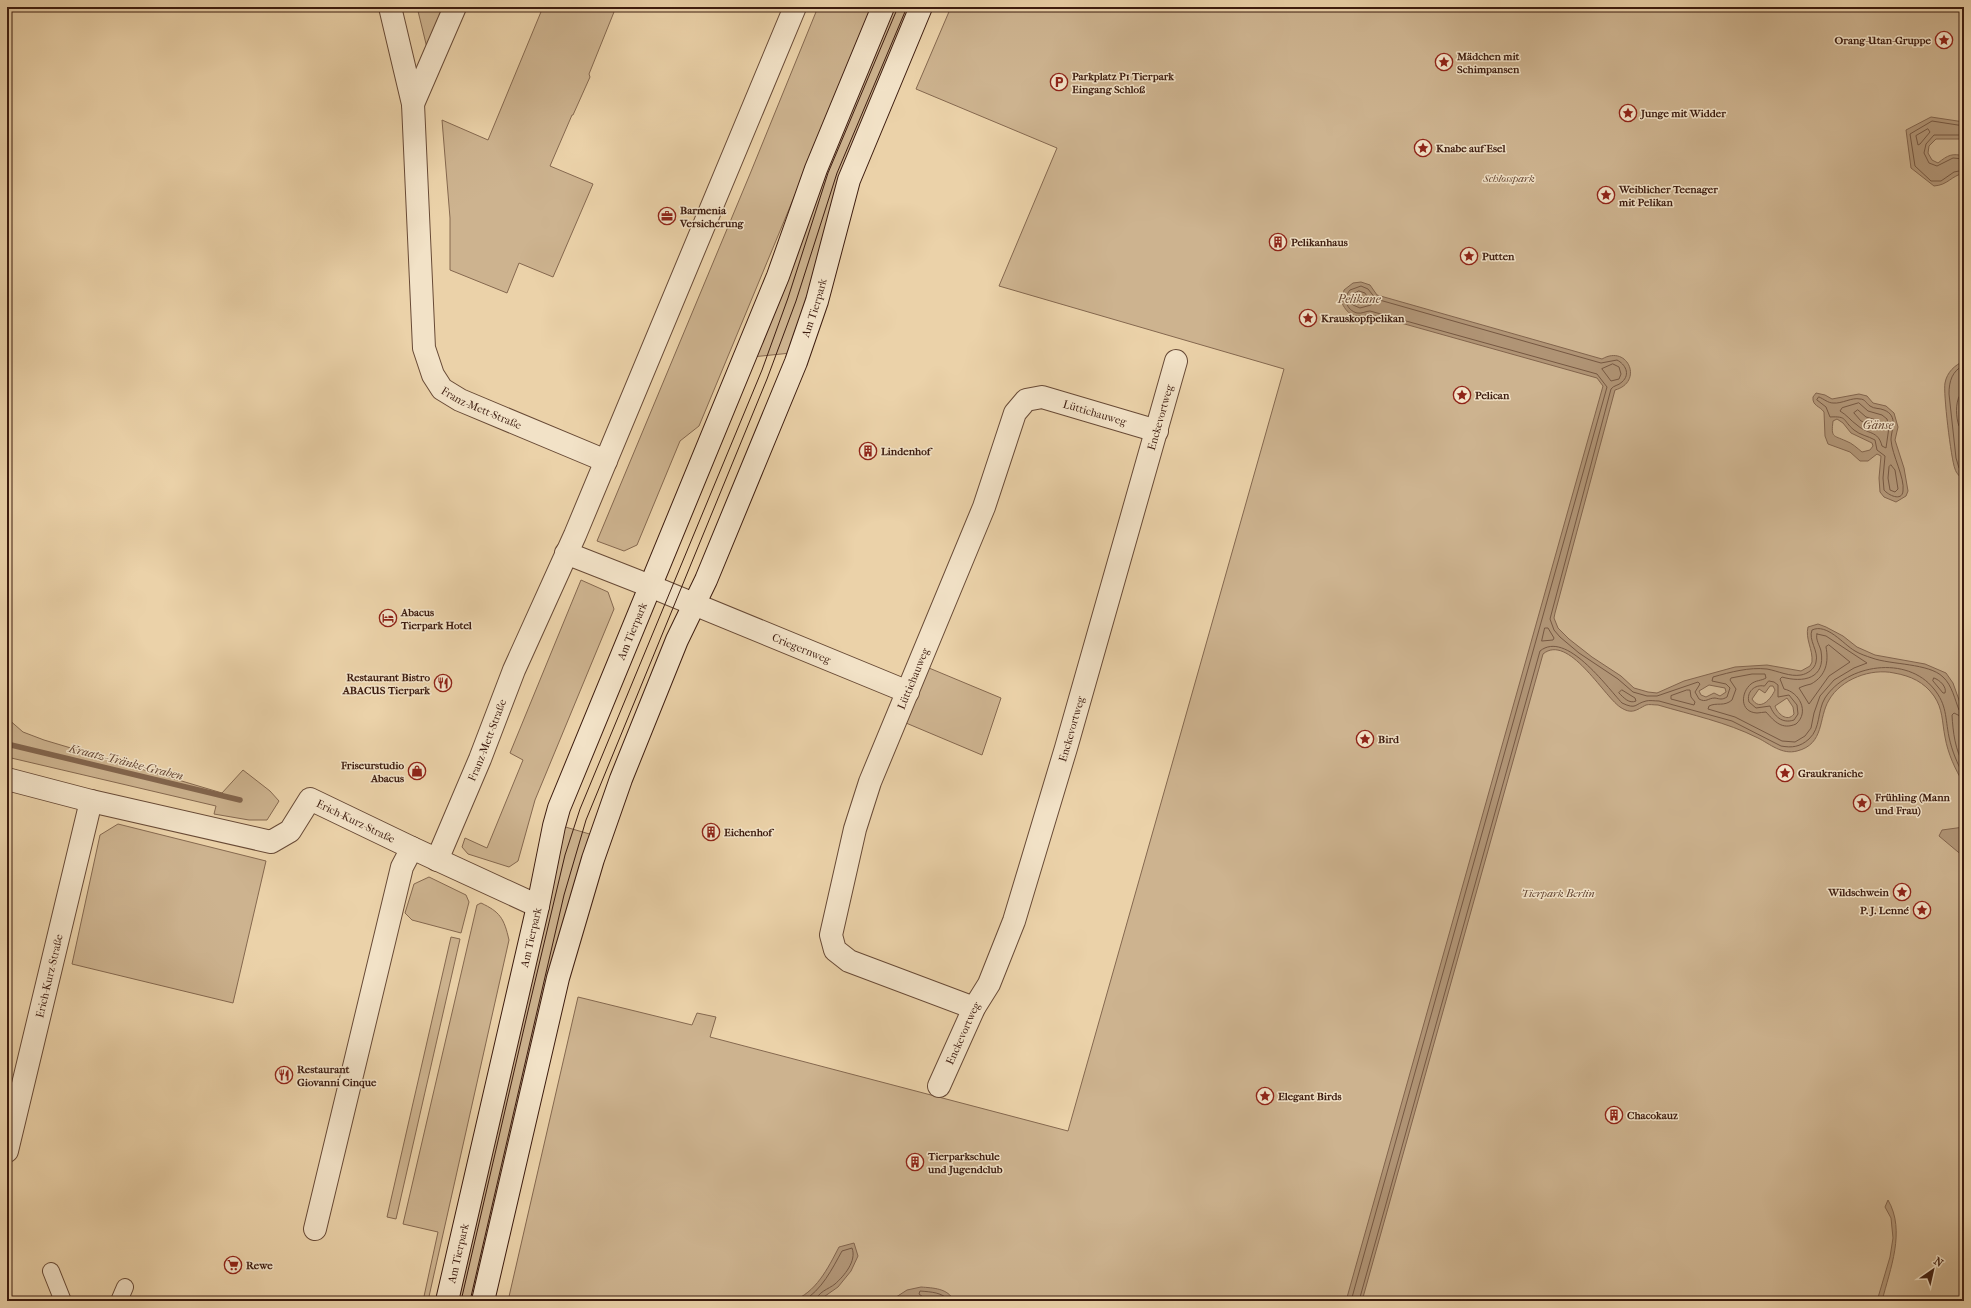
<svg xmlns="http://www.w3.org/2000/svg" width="1971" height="1308" font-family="'IM FELL French Canon',serif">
<rect width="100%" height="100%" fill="#ebd2a9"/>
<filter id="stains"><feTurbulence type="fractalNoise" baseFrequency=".005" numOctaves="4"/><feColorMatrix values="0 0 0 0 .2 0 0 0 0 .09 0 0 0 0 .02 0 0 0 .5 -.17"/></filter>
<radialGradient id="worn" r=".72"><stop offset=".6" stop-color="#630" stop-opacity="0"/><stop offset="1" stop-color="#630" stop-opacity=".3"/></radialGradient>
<g fill="#cdb38f" stroke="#85684f">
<polygon points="417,7 447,7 428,52"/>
<polygon points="543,7 616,7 589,74 590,77 573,115 572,115 550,166 593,184 553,277 519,263 507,293 450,270 450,218 442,120 488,140"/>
<polygon points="818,7 873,7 699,426 680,441 637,545 624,551 597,541 750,174"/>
<polygon points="891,7 912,7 807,303 791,353 752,357"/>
<polygon points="951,7 1964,7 1964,1301 508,1301 578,997 692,1025 697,1013 716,1017 710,1037 1068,1131 1284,369 999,286 1057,148 916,89"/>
<polygon points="581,580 608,592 614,609 535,800 518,861 509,867 468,854 462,847 465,838 487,848 523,760 510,753"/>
<polygon points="929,668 1001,698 982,755 906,723"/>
<polygon points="7,718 23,732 44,740 222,793 243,770 270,791 279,801 267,820 249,820 214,814 216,806 7,757"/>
<polygon points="118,824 266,861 233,1003 72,964 100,835"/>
<polygon points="562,826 593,835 475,1301 456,1301"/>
<polygon points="429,877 466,895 469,902 461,933 412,920 405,913 414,884"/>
<path d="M481,903C500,912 504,918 509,940L428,1301H423L438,1232L403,1224L477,905Z"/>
<polygon points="451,937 460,939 396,1219 387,1217"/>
</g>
<g fill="#b09475" stroke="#82644c" fill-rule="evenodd">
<path d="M1931,117L1964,122V139H1936L1929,146L1928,153L1932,160L1938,163C1948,155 1952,153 1964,156V173C1951,176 1948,185 1934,186L1911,168L1906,130Z"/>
<path d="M1361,282L1370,285L1377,295L1602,359C1628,344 1644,382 1615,390L1555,613L1554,618L1558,628L1569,639L1592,657L1621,676L1634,688L1648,692L1657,693L1684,681L1735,667L1767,665L1801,671L1810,666L1812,662C1813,649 1805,639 1808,627L1818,624L1826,627L1843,636L1857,647L1875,655L1925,664L1946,673L1953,683L1964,714V784C1955,769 1948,754 1945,737C1942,722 1943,709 1934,696C1924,682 1911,676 1894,673C1871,668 1841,679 1829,700C1818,718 1825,744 1797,751C1782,755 1770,744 1758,738C1726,722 1692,715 1658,705C1654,705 1649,704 1646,705C1636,710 1632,715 1620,707C1603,695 1568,633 1543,654L1362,1301H1346L1603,386L1597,378L1369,314C1357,319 1348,316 1342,303L1344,290L1353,283ZM1709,685L1725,688L1726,692L1720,696L1714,693L1706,697L1701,695L1699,691ZM1770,686H1773L1775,690C1771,699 1760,712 1752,699L1759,689L1765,693ZM1787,698L1793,707L1794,714C1787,723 1777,713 1775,706Z"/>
<path d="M1964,361V395C1957,408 1963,423 1964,436C1965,451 1964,466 1964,481C1961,478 1956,473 1955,469C1951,459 1943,392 1945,383C1947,372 1955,365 1964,361Z"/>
<path d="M1816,393L1825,395L1832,399L1859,394L1867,396L1873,403L1886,406L1894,413L1898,427L1895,440L1904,468L1908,491L1906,496L1896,502L1884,497L1880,492L1879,478L1881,456L1877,454L1868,461H1860L1850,452L1828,444L1825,436L1824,412C1820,406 1812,406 1813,397ZM1837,419L1843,423L1851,433L1872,443L1873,446L1870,450L1862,452C1857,448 1852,443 1846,441C1833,435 1831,438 1833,421Z"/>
<polygon points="1964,827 1964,857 1939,836 1942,830"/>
<path d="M1888,1200C1906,1231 1890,1269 1882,1301H1877L1890,1257L1893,1238L1891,1218L1885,1207Z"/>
<path d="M854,1243L858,1256L851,1271L838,1287L818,1301H792C816,1293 828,1268 839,1247Z"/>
<path d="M921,1287C933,1288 948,1288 954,1301H924L914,1299L890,1301L907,1290Z"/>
</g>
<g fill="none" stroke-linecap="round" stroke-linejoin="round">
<g stroke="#765842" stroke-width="1">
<polyline points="1964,126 1932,121 1910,134 1915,166 1931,181 1941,181 1954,172 1964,170"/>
<polygon points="1928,129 1930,132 1920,144 1918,145 1916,136"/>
<polyline points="1964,135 1934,135 1926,144 1924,153 1929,163 1937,166 1953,158 1964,159"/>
<polygon points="1359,291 1365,293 1371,303 1371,305 1360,308 1353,305 1351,301 1352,295"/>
<polygon points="1613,364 1619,367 1621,374 1619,379 1611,381 1602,369"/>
<path d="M1964,365C1952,371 1949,381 1949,394L1956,458L1959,468L1964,475"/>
<path d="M1964,394L1960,395C1955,403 1956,418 1959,426L1964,429"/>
<path d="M1819,397C1824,399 1828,403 1833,403C1842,404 1852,397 1860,399C1865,399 1866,403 1870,406C1874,409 1880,408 1884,410C1899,416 1891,430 1891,440C1892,455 1905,478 1903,491C1902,502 1888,495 1884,490L1883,478L1885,456L1877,450L1875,440C1868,436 1860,435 1854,430C1842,420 1848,416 1830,417L1826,407L1817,400Z"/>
<path d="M1859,403L1868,411L1882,415L1887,419L1889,427L1886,448L1882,446C1878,430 1868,435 1857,425C1851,421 1847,415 1840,411L1842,408Z"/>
<polygon points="1858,410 1866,417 1880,421 1883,426 1882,429 1861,421 1854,413"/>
<polygon points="1891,465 1895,470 1898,489 1895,492 1890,490 1888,478 1889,467"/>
<polygon points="1545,628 1548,628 1554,638 1553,640 1542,641"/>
<path d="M1817,634L1826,636L1867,663L1854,668L1834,680L1820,696L1814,713L1811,728L1805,736L1795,742L1782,741L1735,717L1708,709L1709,706C1717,702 1724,707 1732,700L1736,689L1730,680L1731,678L1752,674H1765L1766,678C1761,681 1756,680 1751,684C1741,692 1739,712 1757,713C1760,713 1763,712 1766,712C1775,722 1782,730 1796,724C1810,712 1799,692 1784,689L1780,679L1782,677C1803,683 1826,679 1821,651C1820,646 1815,639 1817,634Z"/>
<path d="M1829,645L1850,662L1829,676L1809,704L1799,688C1803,686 1807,685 1811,684C1826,676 1829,662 1826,647Z"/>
<path d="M1934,678C1940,680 1947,687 1945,693H1943L1933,681Z"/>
<path d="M1769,681L1774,682L1778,685V697L1789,695L1797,705L1798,714L1794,720C1782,724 1774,716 1770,706L1756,708L1749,702C1746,692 1755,684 1764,686Z"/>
<path d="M1622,690L1635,698L1636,701C1629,704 1624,698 1619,693Z"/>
<polygon points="1687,690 1690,690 1691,697 1695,702 1694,705 1671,699 1671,696"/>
<path d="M1964,718L1954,713L1952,715C1953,732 1955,750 1964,765"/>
<path d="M803,1301C822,1290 832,1269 842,1251L852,1248C857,1261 844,1276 835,1284C829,1289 817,1292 816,1301"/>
<path d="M924,1301L923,1297L919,1294L920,1291C931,1292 942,1292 950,1301"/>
<path d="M1351,1301L1607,387L1597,374L1370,311C1366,311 1362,314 1357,313C1346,310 1343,298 1350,290L1361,286L1368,289L1376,299L1601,363L1617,360C1625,364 1631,374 1622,382C1618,386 1614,385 1611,389L1550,619L1554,630L1560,637L1579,653L1618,679L1633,692L1647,696H1657L1698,682L1700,684L1695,692L1699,699C1706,703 1708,698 1715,698C1720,699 1722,700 1727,697L1730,688L1726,684L1712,681L1713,677C1731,672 1749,667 1767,669C1778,671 1790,677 1801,675C1807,674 1815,669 1816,662C1819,651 1808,640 1812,630C1827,623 1843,644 1855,651C1860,654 1866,656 1872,658C1891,665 1929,663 1943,677C1952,685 1955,700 1959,710L1964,713"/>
<path d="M1359,1301L1540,651C1566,630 1606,686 1622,703C1637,710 1634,704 1646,701C1649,700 1655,701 1659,701L1732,721L1781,746C1792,748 1800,747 1809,739C1821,728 1817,711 1825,698C1847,664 1907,655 1934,689C1947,705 1945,717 1949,737C1952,751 1957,763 1964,776"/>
</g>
<polyline stroke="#82644c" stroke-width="5.5" points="7,744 240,800"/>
<defs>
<g id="pedestrian">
<polyline points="51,1271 63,1301"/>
<polyline points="119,1301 125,1287"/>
</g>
<g id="minor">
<path id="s1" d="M390,7L413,104L424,348L433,375L442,389L460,400L606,461"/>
<polyline points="413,104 455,7"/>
<path id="s2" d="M566,553L650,586L908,692"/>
<path id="s3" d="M7,779L91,801L271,842L290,831L310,799L412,848L538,906"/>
<path id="s4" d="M437,860L480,759L514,670L575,535L795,7"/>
<path id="s5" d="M974,1008L849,961L835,950L831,935L855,829L870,782L984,507L1015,413L1026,400L1042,397L1157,431"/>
<path id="s6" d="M939,1086L974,1008L989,984L1014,921L1066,748L1176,361"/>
<path id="s7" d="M7,1151L91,801"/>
<polyline points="315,1229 402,867 412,848"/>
</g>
<g id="secondary">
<path id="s8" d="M447,1301L538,906L554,826L559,808L778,276L816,169L883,7"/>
<path id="s9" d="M483,1301L558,978L593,859L621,779L677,640L706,580L796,362L817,301L849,180L921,7"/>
</g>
</defs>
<use href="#pedestrian" stroke="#684a36" stroke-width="18"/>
<use href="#minor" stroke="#684a36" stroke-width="24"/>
<use href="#secondary" stroke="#3d1c0f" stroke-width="24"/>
<use href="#pedestrian" stroke="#f2e2c7" stroke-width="16"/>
<use href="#minor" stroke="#f2e2c7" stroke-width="22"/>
<use href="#secondary" stroke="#f2e2c7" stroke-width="22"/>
<g stroke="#3d1c0f" stroke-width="1">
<polyline points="461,1301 528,1011 565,855 580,809 762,370 788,298 828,173 898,7"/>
<polyline points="470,1301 564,895 586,820 767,379 796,301 837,173 907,7"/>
</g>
</g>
<defs>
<symbol id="sight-ring" viewBox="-11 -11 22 22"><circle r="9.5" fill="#f2e2c7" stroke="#8f2418" stroke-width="1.5"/><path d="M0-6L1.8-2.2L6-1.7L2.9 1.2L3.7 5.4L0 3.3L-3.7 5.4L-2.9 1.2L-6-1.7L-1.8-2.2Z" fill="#8f2418"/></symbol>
<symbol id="parking-ring" viewBox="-11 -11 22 22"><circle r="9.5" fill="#f2e2c7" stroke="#8f2418" stroke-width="1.5"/><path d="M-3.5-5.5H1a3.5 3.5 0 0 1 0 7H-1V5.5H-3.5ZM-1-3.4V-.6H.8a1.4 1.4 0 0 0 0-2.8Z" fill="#8f2418"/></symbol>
<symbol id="office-ring" viewBox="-11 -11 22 22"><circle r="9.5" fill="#f2e2c7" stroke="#8f2418" stroke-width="1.5"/><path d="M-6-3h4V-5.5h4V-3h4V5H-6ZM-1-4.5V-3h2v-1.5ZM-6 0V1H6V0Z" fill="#8f2418"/></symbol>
<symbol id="building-ring" viewBox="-11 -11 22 22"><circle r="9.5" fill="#f2e2c7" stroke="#8f2418" stroke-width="1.5"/><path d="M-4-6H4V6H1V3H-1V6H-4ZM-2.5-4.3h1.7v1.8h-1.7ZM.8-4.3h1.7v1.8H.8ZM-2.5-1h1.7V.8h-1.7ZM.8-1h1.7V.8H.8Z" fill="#8f2418"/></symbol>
<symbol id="hotel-ring" viewBox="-11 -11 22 22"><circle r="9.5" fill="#f2e2c7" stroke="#8f2418" stroke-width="1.5"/><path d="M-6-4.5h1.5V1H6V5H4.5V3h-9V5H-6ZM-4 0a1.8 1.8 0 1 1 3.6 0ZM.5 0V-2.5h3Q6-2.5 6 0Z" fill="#8f2418"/></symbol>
<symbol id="restaurant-ring" viewBox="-11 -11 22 22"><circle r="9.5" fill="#f2e2c7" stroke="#8f2418" stroke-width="1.5"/><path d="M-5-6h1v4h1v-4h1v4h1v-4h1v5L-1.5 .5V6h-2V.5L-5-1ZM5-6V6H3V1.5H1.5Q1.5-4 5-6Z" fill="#8f2418"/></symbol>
<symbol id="shop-ring" viewBox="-11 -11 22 22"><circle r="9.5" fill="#f2e2c7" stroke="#8f2418" stroke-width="1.5"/><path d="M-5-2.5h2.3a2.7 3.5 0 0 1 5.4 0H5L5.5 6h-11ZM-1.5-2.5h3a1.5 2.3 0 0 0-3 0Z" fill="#8f2418"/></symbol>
<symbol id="supermarket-ring" viewBox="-11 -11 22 22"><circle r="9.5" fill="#f2e2c7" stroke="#8f2418" stroke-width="1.5"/><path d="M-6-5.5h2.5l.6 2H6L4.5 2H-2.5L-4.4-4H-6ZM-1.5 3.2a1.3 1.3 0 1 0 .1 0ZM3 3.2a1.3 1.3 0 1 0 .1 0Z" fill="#8f2418"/></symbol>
</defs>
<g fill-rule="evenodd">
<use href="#sight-ring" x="1934" y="30" width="20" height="20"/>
<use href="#sight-ring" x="1434" y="52" width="20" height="20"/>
<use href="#parking-ring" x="1049" y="72" width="20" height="20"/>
<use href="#sight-ring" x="1618" y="103" width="20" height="20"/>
<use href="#sight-ring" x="1413" y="138" width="20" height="20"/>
<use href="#sight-ring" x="1596" y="185" width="20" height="20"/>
<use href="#office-ring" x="657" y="206" width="20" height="20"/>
<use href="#building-ring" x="1268" y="232" width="20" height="20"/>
<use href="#sight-ring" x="1459" y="246" width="20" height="20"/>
<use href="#sight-ring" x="1298" y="308" width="20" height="20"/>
<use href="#sight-ring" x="1452" y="385" width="20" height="20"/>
<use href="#building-ring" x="858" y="441" width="20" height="20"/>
<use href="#hotel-ring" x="378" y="608" width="20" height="20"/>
<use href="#restaurant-ring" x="433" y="673" width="20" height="20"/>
<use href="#sight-ring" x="1355" y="729" width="20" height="20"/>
<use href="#shop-ring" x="407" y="761" width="20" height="20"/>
<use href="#sight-ring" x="1775" y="763" width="20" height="20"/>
<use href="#sight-ring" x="1852" y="793" width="20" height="20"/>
<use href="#building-ring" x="701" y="822" width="20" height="20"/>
<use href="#sight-ring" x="1892" y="882" width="20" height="20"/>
<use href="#sight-ring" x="1912" y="900" width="20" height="20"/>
<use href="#restaurant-ring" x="274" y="1065" width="20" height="20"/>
<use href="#sight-ring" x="1255" y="1086" width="20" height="20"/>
<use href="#building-ring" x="1604" y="1105" width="20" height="20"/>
<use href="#building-ring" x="905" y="1152" width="20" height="20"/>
<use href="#supermarket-ring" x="223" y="1255" width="20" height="20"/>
</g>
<g text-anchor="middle" stroke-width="3" stroke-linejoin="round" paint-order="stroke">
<g font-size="11" font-weight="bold" fill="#3d1c0f" stroke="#f2e2c7" text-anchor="start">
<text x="1931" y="44" text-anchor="end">Orang-Utan-Gruppe</text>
<text x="1457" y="60">Mädchen mit<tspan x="1457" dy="13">Schimpansen</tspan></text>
<text x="1072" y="80">Parkplatz P1 Tierpark<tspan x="1072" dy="13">Eingang Schloß</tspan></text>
<text x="1641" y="117">Junge mit Widder</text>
<text x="1436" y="152">Knabe auf Esel</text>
<text x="1619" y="193">Weiblicher Teenager<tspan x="1619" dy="13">mit Pelikan</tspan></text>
<text x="680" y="214">Barmenia<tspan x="680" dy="13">Versicherung</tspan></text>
<text x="1291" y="246">Pelikanhaus</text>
<text x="1482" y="260">Putten</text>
<text x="1321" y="322">Krauskopfpelikan</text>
<text x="1475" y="399">Pelican</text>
<text x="881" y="455">Lindenhof</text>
<text x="401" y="616">Abacus<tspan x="401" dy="13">Tierpark Hotel</tspan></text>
<text x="430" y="681" text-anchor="end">Restaurant Bistro<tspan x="430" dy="13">ABACUS Tierpark</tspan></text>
<text x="1378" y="743">Bird</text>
<text x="404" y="769" text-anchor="end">Friseurstudio<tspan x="404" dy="13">Abacus</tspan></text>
<text x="1798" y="777">Graukraniche</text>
<text x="1875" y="801">Frühling (Mann<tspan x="1875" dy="13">und Frau)</tspan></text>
<text x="724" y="836">Eichenhof</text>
<text x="1889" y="896" text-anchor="end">Wildschwein</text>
<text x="1909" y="914" text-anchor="end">P. J. Lenné</text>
<text x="297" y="1073">Restaurant<tspan x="297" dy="13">Giovanni Cinque</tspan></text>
<text x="1278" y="1100">Elegant Birds</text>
<text x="1627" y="1119">Chacokauz</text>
<text x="928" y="1160">Tierparkschule<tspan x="928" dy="13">und Jugendclub</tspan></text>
<text x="246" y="1269">Rewe</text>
</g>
<g font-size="11" font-style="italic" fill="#61422f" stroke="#f2e2c7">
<text x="1509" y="182">Schlosspark</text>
<text x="1558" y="897">Tierpark Berlin</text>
</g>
<g font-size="11" fill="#3d1c0f" stroke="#f2e2c7">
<text dy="4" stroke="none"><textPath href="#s9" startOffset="1050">Am Tierpark</textPath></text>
<text dy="4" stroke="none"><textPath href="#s1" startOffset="433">Franz-Mett-Straße</textPath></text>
<text dy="4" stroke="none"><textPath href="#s5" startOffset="810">Lüttichauweg</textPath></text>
<text dy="4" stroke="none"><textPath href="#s6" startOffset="706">Enckevortweg</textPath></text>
<text dy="4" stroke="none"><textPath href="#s8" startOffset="697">Am Tierpark</textPath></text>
<text dy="4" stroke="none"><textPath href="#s2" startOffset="254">Criegernweg</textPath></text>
<text dy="4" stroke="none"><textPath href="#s5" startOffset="437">Lüttichauweg</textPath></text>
<text dy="4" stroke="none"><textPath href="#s6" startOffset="382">Enckevortweg</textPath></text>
<text dy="4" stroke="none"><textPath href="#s4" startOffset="130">Franz-Mett-Straße</textPath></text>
<text dy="4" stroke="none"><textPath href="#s3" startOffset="382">Erich-Kurz-Straße</textPath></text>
<text dy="4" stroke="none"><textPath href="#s8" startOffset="373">Am Tierpark</textPath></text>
<text dy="4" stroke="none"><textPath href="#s7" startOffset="180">Erich-Kurz-Straße</textPath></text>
<text dy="4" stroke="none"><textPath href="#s6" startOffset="58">Enckevortweg</textPath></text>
<text dy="4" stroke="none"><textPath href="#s8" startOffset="49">Am Tierpark</textPath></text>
</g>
<g font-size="12" font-style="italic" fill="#654633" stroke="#f2e2c7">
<text x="1359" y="303">Pelikane</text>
<text x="1878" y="429">Gänse</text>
<text transform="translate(126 762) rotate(14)" y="4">Kraatz-Tränke-Graben</text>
</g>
</g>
<rect width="1971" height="1308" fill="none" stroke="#ebd2a9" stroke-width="24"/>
<rect x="8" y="8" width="1955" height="1292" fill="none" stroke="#3d1c0f" stroke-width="2"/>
<rect x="12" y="12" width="1947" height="1284" fill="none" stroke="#3d1c0f"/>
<g transform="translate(1933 1270) rotate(34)" stroke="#f2e2c7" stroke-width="3" paint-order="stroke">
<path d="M0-3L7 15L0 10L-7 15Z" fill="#3d1c0f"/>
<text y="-6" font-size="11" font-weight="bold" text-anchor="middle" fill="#3d1c0f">N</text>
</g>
<rect width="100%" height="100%" filter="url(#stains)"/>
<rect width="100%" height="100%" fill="url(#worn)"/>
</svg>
